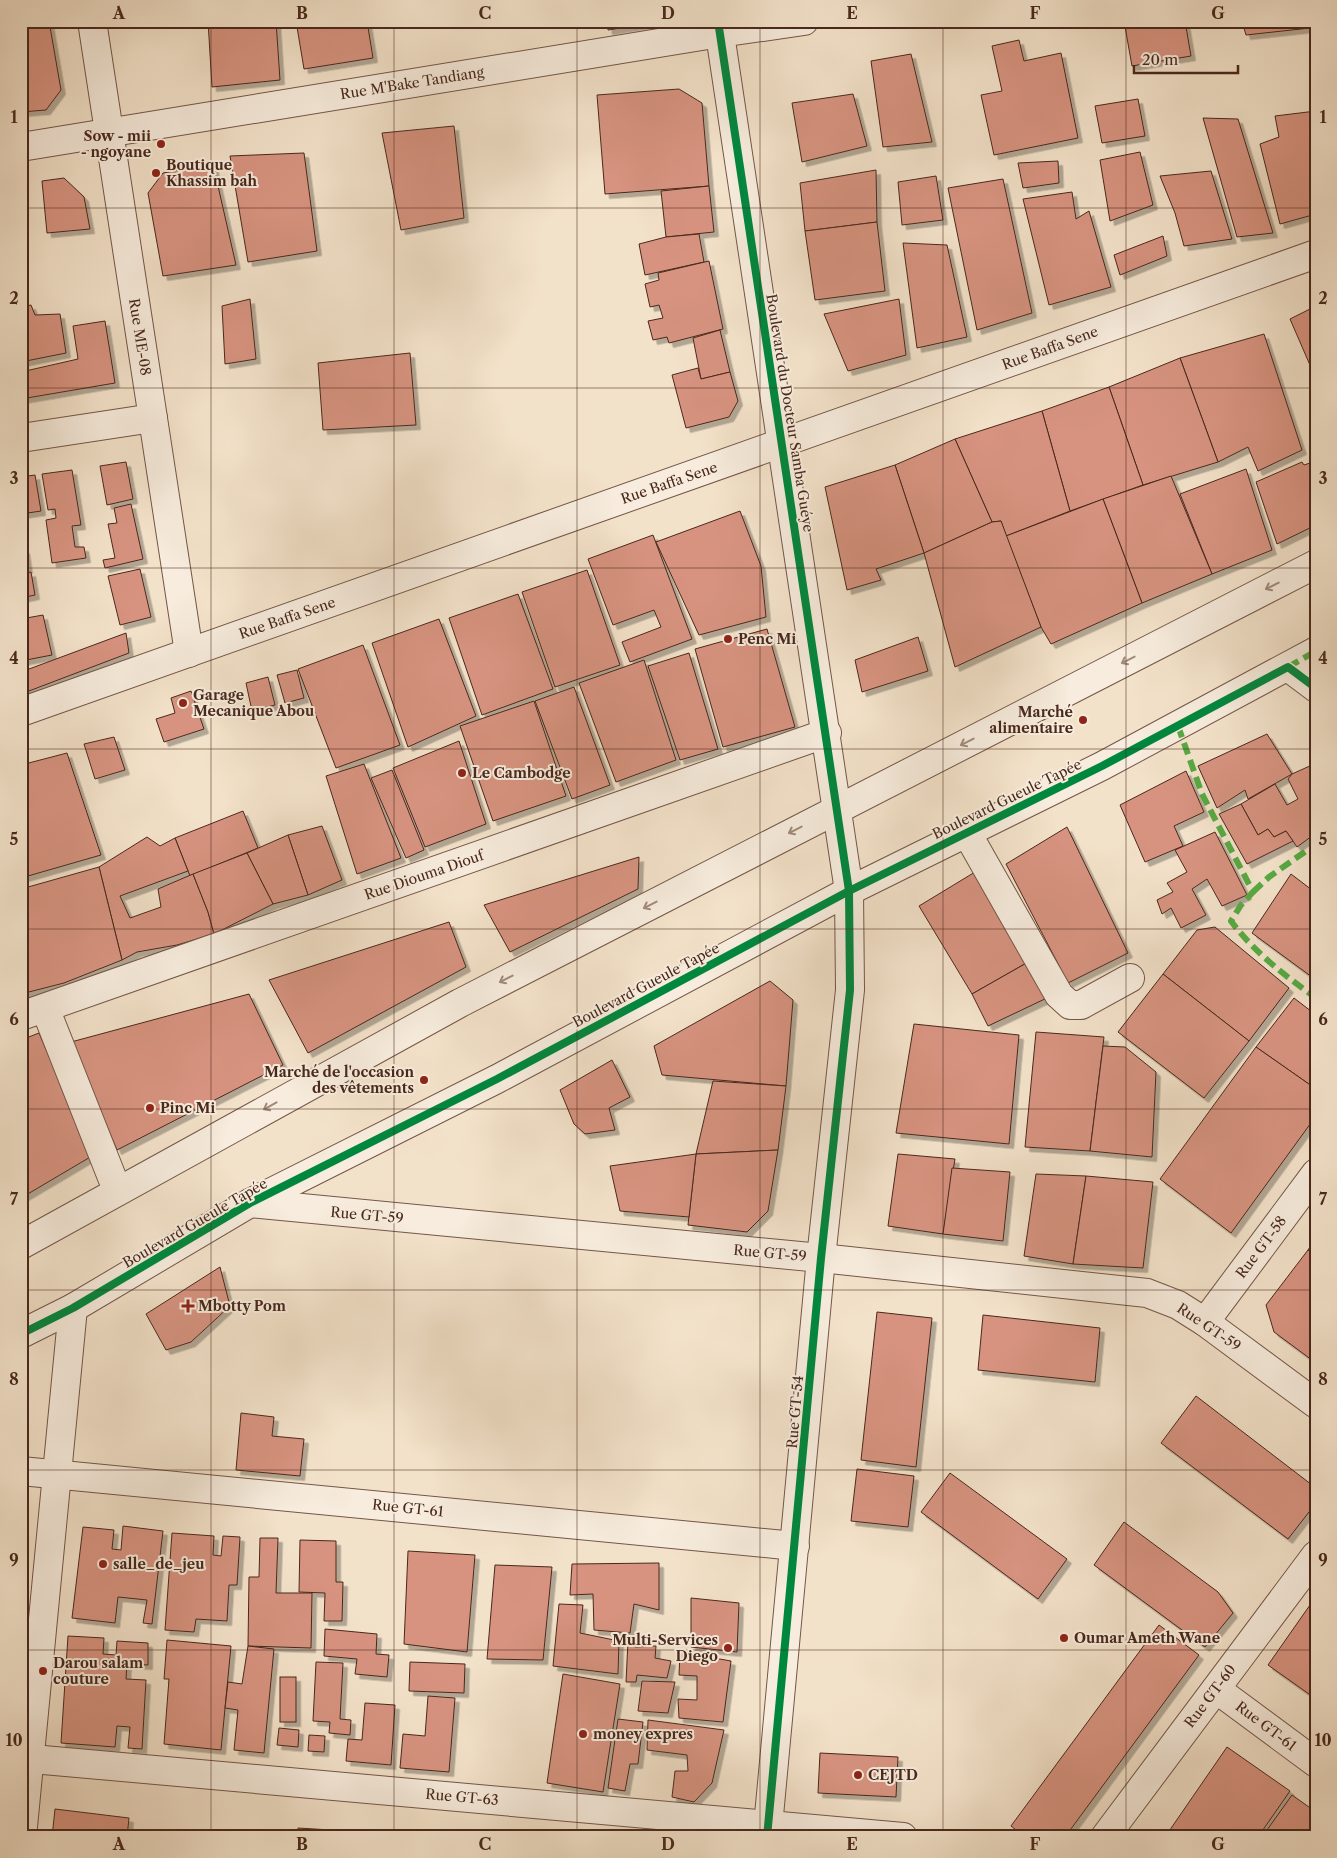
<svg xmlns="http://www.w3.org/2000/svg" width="1337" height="1858" font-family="'Libre Caslon Text',serif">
<defs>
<filter id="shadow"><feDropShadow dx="4.5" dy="4.5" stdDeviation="0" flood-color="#0004"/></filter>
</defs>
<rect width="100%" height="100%" fill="#f3e2ca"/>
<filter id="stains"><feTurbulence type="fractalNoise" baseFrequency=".004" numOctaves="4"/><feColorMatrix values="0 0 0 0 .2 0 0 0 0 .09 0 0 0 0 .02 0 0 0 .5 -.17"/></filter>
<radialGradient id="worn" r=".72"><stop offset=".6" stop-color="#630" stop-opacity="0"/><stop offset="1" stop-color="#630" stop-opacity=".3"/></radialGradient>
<g fill="#d79380" stroke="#49281c" filter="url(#shadow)">
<polygon points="21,21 49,21 61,90 46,110 21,112"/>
<polygon points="208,21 276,21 280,80 212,87"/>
<polygon points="296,21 367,21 373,58 304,69"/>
<polygon points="607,21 666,21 608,30"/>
<polygon points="1124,21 1185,21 1191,56 1132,66"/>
<polygon points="1242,21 1308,21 1310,28 1246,35"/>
<polygon points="1019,40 1024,61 1061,53 1078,138 994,155 981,95 1002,91 992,46"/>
<polygon points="911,54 932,142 883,147 871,61"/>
<polygon points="679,89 702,103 709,186 605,194 597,95"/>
<polygon points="853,94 867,146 802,162 792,103"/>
<polygon points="1138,99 1145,136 1102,143 1095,106"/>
<polygon points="1316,111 1316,214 1280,224 1260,144 1279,137 1275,116"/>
<polygon points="1203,118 1238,119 1273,233 1237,237"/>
<polygon points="454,126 464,218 401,230 382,133"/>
<polygon points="1140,152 1153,205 1110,221 1100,160"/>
<polygon points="304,153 317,251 248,262 230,156"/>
<polygon points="1058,161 1059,183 1023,188 1018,163"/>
<polygon points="213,164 236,265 163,276 148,193 163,173"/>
<polygon points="876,170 877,222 805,231 800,183"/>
<polygon points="1211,171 1232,239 1184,246 1175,213 1160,176"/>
<polygon points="936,176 943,220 902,225 898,182"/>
<polygon points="64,178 84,197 90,229 47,233 42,181"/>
<polygon points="1003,179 1032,313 977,330 948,188"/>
<polygon points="709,186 714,232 666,237 661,191"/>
<polygon points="1072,192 1076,219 1089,211 1111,287 1049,305 1023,199"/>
<polygon points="877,222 885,291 815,300 805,231"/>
<polygon points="699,234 704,262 645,275 639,244 666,237"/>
<polygon points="1163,236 1167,256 1120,275 1114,255"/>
<polygon points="903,243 947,245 967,337 917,348"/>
<polygon points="709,261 723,329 669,343 667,337 653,340 648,321 663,318 659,305 650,307 645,284 659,280 658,273"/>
<polygon points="250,299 256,359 225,364 222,306"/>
<polygon points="899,299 906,355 848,371 824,314"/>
<polygon points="31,305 35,315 60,314 66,353 21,362 21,307"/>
<polygon points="1316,306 1316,379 1290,319"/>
<polygon points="105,321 115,383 21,399 21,372 78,359 73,326"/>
<polygon points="720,330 730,372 701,379 693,338"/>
<polygon points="1264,334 1302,450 1258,471 1248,447 1218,462 1180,358"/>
<polygon points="410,353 416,425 323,430 318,363"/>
<polygon points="1180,358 1218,462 1143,485 1109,387"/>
<polygon points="698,368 701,379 730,372 738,401 729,417 686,428 672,375"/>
<polygon points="1109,387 1143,485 1070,511 1042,411"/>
<polygon points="1042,411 1070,511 1006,536 1001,521 992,522 955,439"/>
<polygon points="955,439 992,522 924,553 895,465"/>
<polygon points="1316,461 1316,525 1277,544 1256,482 1302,462 1304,465"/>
<polygon points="126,462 133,499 107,505 100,466"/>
<polygon points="895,465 924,553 876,569 881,580 847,590 825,487"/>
<polygon points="1246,469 1272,550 1212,574 1180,494"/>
<polygon points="72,470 81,525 72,526 75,547 84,547 86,558 52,563 46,520 56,518 55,509 48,510 42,474"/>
<polygon points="35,475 41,511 21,514 21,477"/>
<polygon points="1171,476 1212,574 1142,603 1103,499"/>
<polygon points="1103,499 1142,603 1051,644 1041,627 1006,536"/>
<polygon points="131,504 143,559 105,568 103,560 115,558 108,524 117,523 114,508"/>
<polygon points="740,511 761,566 766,617 699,635 656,542"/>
<polygon points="1001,521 1041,627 955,667 924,553 992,522"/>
<polygon points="653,535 692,639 630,662 622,642 661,627 654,610 613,625 588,559"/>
<polygon points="25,549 28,569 21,570 21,550"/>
<polygon points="140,569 151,617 120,625 108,576"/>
<polygon points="587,570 620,665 555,687 522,592"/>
<polygon points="31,572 35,595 21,598 21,574"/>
<polygon points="518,594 553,689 482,715 449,618"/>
<polygon points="43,615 52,655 21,661 21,619"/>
<polygon points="439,619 476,716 408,747 372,643"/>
<polygon points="767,629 795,727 723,747 695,649"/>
<polygon points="126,633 129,653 21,694 21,672"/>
<polygon points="918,637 928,671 862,692 855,660"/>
<polygon points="363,645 400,745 336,768 298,669"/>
<polygon points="689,653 718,749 680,760 648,666"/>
<polygon points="644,660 676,760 616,782 579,683"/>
<polygon points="297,670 304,698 285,703 277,675"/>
<polygon points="268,677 275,705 252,711 246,683"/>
<polygon points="574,687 610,785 572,799 535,701"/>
<polygon points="191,691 204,729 164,742 156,719 175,713 171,698"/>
<polygon points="534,701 566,796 493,821 460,726"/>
<polygon points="1267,734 1292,774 1248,799 1245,790 1217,808 1198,766"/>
<polygon points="114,737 125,770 95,779 84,744"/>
<polygon points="459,741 486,824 425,847 393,768"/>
<polygon points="67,753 101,855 21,878 21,765"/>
<polygon points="364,764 401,858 357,874 326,776"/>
<polygon points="1312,765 1316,768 1316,833 1297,847 1286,831 1274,837 1268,829 1258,835 1241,804 1275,784 1287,805 1298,799 1288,779 1292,774"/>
<polygon points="392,770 424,850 406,858 371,778"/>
<polygon points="1186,771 1204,812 1174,826 1183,846 1145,862 1120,805"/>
<polygon points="1241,804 1258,835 1268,829 1274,837 1286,831 1293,841 1247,864 1219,814"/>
<polygon points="243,811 258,848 190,876 175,838"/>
<polygon points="322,826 342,880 308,895 288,835"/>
<polygon points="1067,827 1128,953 1068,983 1006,864"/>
<polygon points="1215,832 1247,895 1222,906 1207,879 1192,889 1206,915 1181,928 1171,908 1162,914 1157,900 1173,892 1167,883 1187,872 1175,850"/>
<polygon points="288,835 308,895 273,904 247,853"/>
<polygon points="147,837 160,846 175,838 188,871 120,896 130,918 161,907 158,889 193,874 208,912 214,934 177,945 137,952 122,960 99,867"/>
<polygon points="247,853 273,904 214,934 208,912 193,874"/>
<polygon points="639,857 638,889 510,952 484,905"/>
<polygon points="99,867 122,960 64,983 21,994 21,889"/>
<polygon points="980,869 1030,961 972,994 919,906"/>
<polygon points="1291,874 1316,893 1316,980 1252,933"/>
<polygon points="449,922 466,967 308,1053 269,980"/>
<polygon points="1215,927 1289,988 1249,1041 1163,974 1197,930"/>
<polygon points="1030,961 1049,997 988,1026 972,994"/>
<polygon points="1163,974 1249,1041 1204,1098 1118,1032"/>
<polygon points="770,981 793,1000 786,1086 662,1075 654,1046"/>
<polygon points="249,994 283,1065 117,1150 71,1042"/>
<polygon points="1294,998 1316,1015 1316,1089 1256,1047"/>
<polygon points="914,1024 1019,1035 1009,1144 896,1133"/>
<polygon points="1036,1032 1104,1037 1090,1151 1025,1147"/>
<polygon points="39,1033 92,1156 21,1198 21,1040"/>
<polygon points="1103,1046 1125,1047 1156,1072 1152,1157 1090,1151"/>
<polygon points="1256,1047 1316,1089 1316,1116 1231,1233 1160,1179"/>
<polygon points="612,1060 630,1097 609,1108 615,1130 585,1134 574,1124 560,1090"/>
<polygon points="713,1081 786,1086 778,1150 696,1154"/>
<polygon points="778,1150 768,1211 747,1232 688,1225 696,1154"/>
<polygon points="696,1154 689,1217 620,1211 610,1166"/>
<polygon points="898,1154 955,1159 943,1234 888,1226"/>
<polygon points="952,1168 1010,1172 1003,1241 943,1234"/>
<polygon points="1036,1174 1086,1176 1073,1264 1024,1256"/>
<polygon points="1086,1176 1153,1182 1143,1268 1073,1264"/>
<polygon points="1316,1238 1316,1256 1308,1250"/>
<polygon points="1308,1250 1316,1256 1316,1363 1274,1332 1266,1305"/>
<polygon points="220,1267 230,1306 191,1342 166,1350 146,1314"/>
<polygon points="877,1312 932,1318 916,1467 861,1460"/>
<polygon points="983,1315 1100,1328 1095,1382 978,1370"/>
<polygon points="1196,1396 1316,1488 1316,1503 1288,1539 1161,1443"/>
<polygon points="241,1413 274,1417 272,1436 304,1439 300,1476 236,1470"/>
<polygon points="857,1469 914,1476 908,1527 851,1521"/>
<polygon points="950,1473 1067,1559 1038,1599 921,1512"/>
<polygon points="1124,1522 1218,1592 1233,1613 1205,1647 1094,1565"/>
<polygon points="123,1526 163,1531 152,1624 143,1623 147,1600 118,1597 115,1623 72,1618 83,1527 114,1530 112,1549 121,1550"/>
<polygon points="172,1533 214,1536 213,1555 221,1556 223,1536 240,1537 237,1585 229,1585 227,1621 196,1619 194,1632 165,1630"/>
<polygon points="260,1538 278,1538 276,1593 312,1593 311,1648 248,1646 249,1577 259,1577"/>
<polygon points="300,1540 336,1541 336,1582 343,1582 342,1621 324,1621 325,1593 299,1592"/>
<polygon points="408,1551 475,1555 467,1652 404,1644"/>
<polygon points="659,1563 659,1610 634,1604 630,1633 594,1630 593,1594 570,1595 572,1564"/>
<polygon points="495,1565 552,1567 543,1660 487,1659"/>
<polygon points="691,1598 739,1603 737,1652 691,1647"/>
<polygon points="559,1604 583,1605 580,1633 619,1641 618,1674 553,1666"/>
<polygon points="1310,1605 1316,1610 1316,1699 1268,1665"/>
<polygon points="1159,1625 1199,1655 1065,1837 1025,1837 1011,1826"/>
<polygon points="325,1629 377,1634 376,1654 389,1655 387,1677 355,1674 357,1659 324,1656"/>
<polygon points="68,1636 104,1638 103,1654 116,1655 117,1641 148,1643 148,1665 127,1664 126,1679 146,1680 142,1749 128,1748 130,1727 117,1726 115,1747 61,1743"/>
<polygon points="167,1640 231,1646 221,1750 164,1744 169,1679 164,1679"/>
<polygon points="634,1640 635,1647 656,1646 655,1658 671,1661 667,1678 637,1675 636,1682 626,1682 628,1641"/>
<polygon points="248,1646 274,1649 264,1753 234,1750 238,1710 225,1708 228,1682 242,1684"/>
<polygon points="680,1652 731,1661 723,1722 679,1718 678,1699 697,1700 697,1676 679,1675"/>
<polygon points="316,1662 343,1663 340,1719 351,1720 350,1735 329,1733 330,1722 313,1721"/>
<polygon points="410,1662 465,1664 464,1693 409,1691"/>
<polygon points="563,1674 620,1684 603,1792 547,1783"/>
<rect x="280" y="1677" width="16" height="45"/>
<polygon points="642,1681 675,1682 668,1713 638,1711"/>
<polygon points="428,1696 455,1698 449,1772 400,1768 403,1734 425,1736"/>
<polygon points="365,1703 395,1705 391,1765 346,1761 348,1739 362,1740"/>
<polygon points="618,1719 643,1722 638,1764 630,1764 625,1791 608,1788"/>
<polygon points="648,1720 724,1730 712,1783 694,1802 672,1797 675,1771 688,1771 687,1755 647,1750"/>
<polygon points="279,1728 299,1730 298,1747 277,1745"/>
<polygon points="309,1735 325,1736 324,1752 308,1751"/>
<polygon points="1227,1747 1290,1791 1258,1837 1165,1837"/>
<polygon points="820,1753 898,1757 896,1797 818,1793"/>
<polygon points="1292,1795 1316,1812 1316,1837 1262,1837"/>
<polygon points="55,1809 129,1818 127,1837 52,1837"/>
<polygon points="298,1828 446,1837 297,1837"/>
</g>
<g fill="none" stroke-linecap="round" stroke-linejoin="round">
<defs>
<g id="minor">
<polyline points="92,21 189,653"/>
<polyline points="718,21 849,891 850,990 821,1258 767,1837"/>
<polyline points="21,147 720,33 804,21"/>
<polyline points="21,438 153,418"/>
<polyline points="1288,667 1316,688"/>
<polyline points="21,712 1316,254"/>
<polyline points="967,833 1059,995 1070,1005 1081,1005 1130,978"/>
<polyline points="45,1008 117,1190"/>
<polyline points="21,1016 827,733"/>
<polyline points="250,1203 821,1258 1147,1293 1178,1305 1205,1322 1316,1404"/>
<polyline points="21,1245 460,1003 1316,564"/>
<polyline points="1205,1322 1316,1173"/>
<polyline points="21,1334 73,1308 250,1203 497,1079 849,891 1102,766 1316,651"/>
<polyline points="21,1471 795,1546"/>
<polyline points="1216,1689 1316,1763"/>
<polyline points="21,1758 903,1837"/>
<polyline points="22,1837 73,1308"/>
<polyline points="1105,1837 1316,1555"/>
</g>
</defs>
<use href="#minor" stroke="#745648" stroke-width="30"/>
<use href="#minor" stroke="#f7ecdd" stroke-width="28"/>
<g stroke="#56aa43" stroke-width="6" stroke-dasharray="12 6" stroke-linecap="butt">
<polyline points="1288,667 1316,651"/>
<path d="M1178,726L1202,794L1253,892L1241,905L1231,921C1254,952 1284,975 1316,998"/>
<polyline points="1253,892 1269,877 1316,844"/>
</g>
<defs>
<g id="cycleway">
<polyline points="718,21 849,891 850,990 821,1258 767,1837"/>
<polyline points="21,1334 73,1308 250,1203 497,1079 849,891 1102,766 1288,667 1316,688"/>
</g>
</defs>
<use href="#cycleway" stroke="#f7ecdd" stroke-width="11"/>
<use href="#cycleway" stroke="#00873e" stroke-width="8"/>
</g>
<defs><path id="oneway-shaft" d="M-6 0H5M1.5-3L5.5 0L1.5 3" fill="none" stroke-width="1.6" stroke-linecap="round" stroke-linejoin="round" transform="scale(1.25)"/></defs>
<g stroke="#a08a7c">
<use href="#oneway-shaft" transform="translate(1272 586) rotate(153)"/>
<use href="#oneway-shaft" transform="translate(1128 660) rotate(153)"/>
<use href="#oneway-shaft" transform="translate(967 742) rotate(153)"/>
<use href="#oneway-shaft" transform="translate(795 830) rotate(153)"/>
<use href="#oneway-shaft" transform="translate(650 905) rotate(153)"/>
<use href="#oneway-shaft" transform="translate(506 979) rotate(153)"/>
<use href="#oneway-shaft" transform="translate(270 1106) rotate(151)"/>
</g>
<path fill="none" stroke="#49281c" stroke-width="1" stroke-opacity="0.55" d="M211,21V1837M394,21V1837M577,21V1837M760,21V1837M943,21V1837M1126,21V1837M21,208H1316M21,388H1316M21,568H1316M21,749H1316M21,929H1316M21,1109H1316M21,1290H1316M21,1470H1316M21,1650H1316"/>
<g fill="#8f2418" stroke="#f7ecdd" stroke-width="2">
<circle cx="161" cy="144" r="5"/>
<circle cx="156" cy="173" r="5"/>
<circle cx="728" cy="639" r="5"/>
<circle cx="183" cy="703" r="5"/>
<circle cx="1083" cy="720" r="5"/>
<circle cx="462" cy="773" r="5"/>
<circle cx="424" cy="1080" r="5"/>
<circle cx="150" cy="1108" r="5"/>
<path d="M185.5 1298.5h5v5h5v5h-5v5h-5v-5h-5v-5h5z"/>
<circle cx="103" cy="1564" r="5"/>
<circle cx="1064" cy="1638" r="5"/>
<circle cx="728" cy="1648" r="5"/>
<circle cx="43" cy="1671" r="5"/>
<circle cx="583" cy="1734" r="5"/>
<circle cx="858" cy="1775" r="5"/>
</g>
<g text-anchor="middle" stroke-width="4" stroke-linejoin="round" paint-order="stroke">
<g font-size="14" fill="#49281c" stroke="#f7ecdd">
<text transform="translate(412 83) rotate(-9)" y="5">Rue M'Bake Tandiang</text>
<text transform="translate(140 337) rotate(81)" y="5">Rue ME-08</text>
<text transform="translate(1050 348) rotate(-20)" y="5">Rue Baffa Sene</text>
<text transform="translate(790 413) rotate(81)" y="5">Boulevard du Docteur Samba Guéye</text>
<text transform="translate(669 483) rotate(-19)" y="5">Rue Baffa Sene</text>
<text transform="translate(287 618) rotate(-19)" y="5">Rue Baffa Sene</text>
<text transform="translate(1007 799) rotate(-26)" y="5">Boulevard Gueule Tapée</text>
<text transform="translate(424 875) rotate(-19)" y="5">Rue Diouma Diouf</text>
<text transform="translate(646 985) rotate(-28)" y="5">Boulevard Gueule Tapée</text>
<text transform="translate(367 1215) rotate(5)" y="5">Rue GT-59</text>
<text transform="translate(195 1223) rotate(-30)" y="5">Boulevard Gueule Tapée</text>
<text transform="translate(1261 1247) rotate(-53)" y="5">Rue GT-58</text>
<text transform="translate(770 1253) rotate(5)" y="5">Rue GT-59</text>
<text transform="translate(1209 1327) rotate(34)" y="5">Rue GT-59</text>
<text transform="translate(795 1412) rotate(-85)" y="5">Rue GT-54</text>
<text transform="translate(408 1508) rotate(6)" y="5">Rue GT-61</text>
<text transform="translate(1210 1696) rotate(-53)" y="5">Rue GT-60</text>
<text transform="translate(1266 1726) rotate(37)" y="5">Rue GT-61</text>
<text transform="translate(462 1797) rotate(5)" y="5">Rue GT-63</text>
</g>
<g font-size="14" font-weight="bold" fill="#49281c" stroke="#f7ecdd" text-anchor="start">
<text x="151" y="141" text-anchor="end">Sow - mii<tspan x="151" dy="16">- ngoyane</tspan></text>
<text x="166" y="170">Boutique<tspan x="166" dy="16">Khassim bah</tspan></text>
<text x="738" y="644">Penc Mi</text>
<text x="193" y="700">Garage<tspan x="193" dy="16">Mecanique Abou</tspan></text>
<text x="1073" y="717" text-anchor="end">Marché<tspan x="1073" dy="16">alimentaire</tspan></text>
<text x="472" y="778">Le Cambodge</text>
<text x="414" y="1077" text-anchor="end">Marché de l'occasion<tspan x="414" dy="16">des vêtements</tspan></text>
<text x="160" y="1113">Pinc Mi</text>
<text x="198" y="1311">Mbotty Pom</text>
<text x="113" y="1569">salle_de_jeu</text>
<text x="1074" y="1643">Oumar Ameth Wane</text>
<text x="718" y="1645" text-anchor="end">Multi-Services<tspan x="718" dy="16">Diego</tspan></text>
<text x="53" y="1668">Darou salam<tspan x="53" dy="16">couture</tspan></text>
<text x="593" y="1739">money expres</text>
<text x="868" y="1780">CEJTD</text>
</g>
</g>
<rect width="1337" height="1858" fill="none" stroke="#f3e2ca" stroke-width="55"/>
<path d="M1134 65v8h104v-8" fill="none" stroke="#49281c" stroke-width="2.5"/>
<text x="1142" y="65" font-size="15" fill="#49281c" stroke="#f7ecdd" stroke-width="4" paint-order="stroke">20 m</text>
<rect x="28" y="28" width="1282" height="1802" fill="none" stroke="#49281c" stroke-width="2"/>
<g font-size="16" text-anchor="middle" font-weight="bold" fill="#49281c">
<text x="119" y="19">A</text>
<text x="302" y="19">B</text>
<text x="485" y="19">C</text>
<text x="668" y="19">D</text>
<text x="852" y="19">E</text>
<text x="1035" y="19">F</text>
<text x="1218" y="19">G</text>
<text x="14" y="123">1</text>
<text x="1323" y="123">1</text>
<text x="14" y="304">2</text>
<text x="1323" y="304">2</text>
<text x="14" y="484">3</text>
<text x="1323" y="484">3</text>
<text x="14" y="664">4</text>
<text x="1323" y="664">4</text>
<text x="14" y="845">5</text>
<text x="1323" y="845">5</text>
<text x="14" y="1025">6</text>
<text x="1323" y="1025">6</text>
<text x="14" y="1205">7</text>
<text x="1323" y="1205">7</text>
<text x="14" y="1385">8</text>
<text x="1323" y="1385">8</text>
<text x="14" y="1566">9</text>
<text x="1323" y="1566">9</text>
<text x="14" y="1746">10</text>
<text x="1323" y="1746">10</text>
<text x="119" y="1850">A</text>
<text x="302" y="1850">B</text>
<text x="485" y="1850">C</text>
<text x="668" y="1850">D</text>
<text x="852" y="1850">E</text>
<text x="1035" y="1850">F</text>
<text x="1218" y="1850">G</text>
</g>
<rect width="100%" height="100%" filter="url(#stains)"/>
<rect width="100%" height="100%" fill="url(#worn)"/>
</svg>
